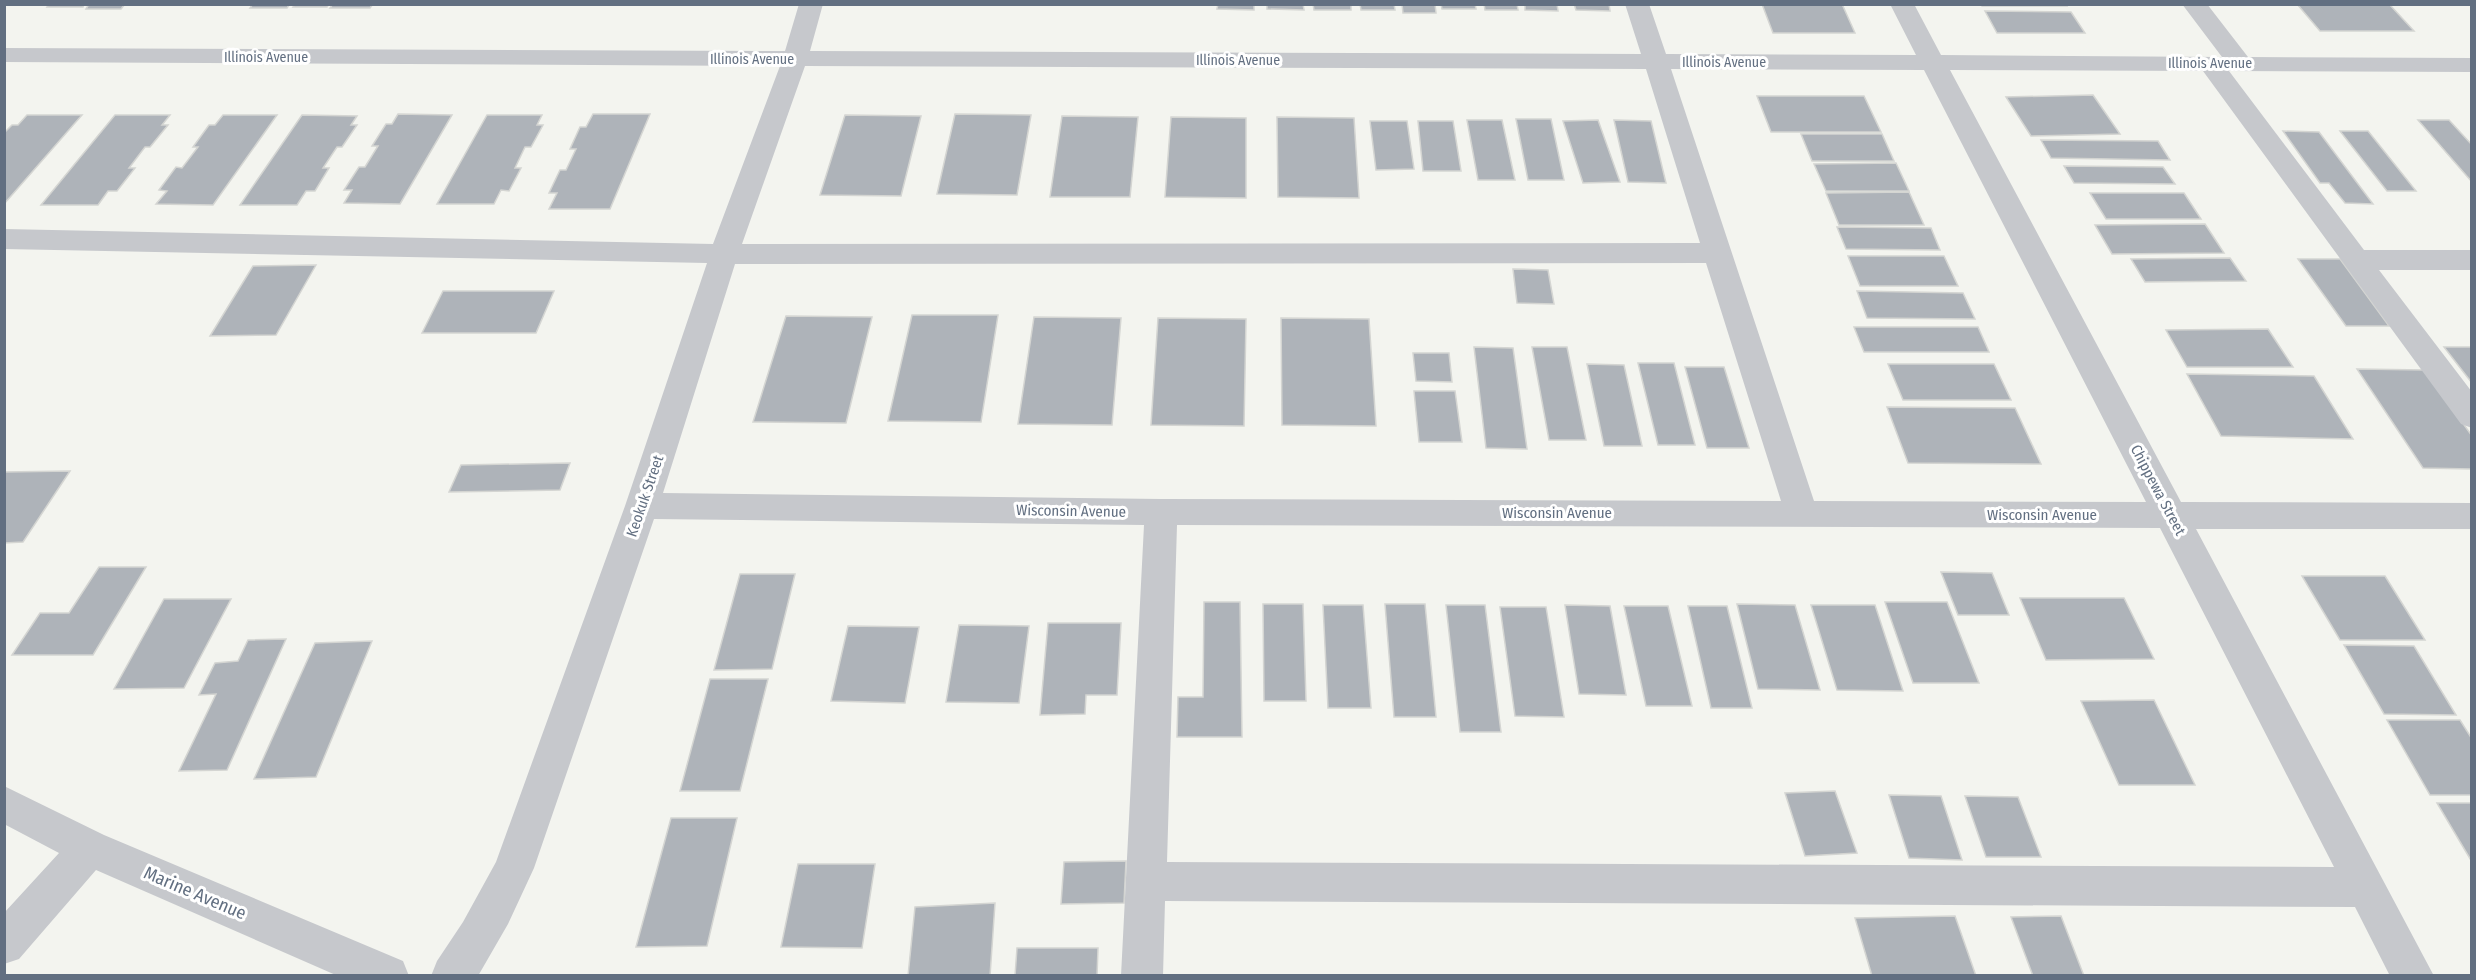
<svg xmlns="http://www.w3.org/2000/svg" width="2476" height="980" font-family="'Fira Sans Condensed',sans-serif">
<rect width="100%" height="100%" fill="#f3f4ef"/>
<g fill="#aeb3b9" stroke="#d4d5d2" stroke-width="1.5">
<polygon points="49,4 84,4 83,7 47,7"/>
<polygon points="89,4 125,4 121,9 86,9"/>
<polygon points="253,4 290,4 287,8 250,8"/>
<polygon points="295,4 329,4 327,7 293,7"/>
<polygon points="333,4 373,4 370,8 330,8"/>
<polygon points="1218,4 1254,4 1254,10 1217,9"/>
<polygon points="1267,4 1303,4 1304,10 1267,9"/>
<polygon points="1313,4 1351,4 1351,10 1314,10"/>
<polygon points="1360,4 1394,4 1395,10 1361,10"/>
<polygon points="1402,4 1435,4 1436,13 1403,13"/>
<polygon points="1441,4 1475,4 1476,9 1442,9"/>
<polygon points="1484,4 1517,4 1518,10 1485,10"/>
<polygon points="1525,4 1557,4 1558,11 1525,10"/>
<polygon points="1574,4 1609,4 1610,11 1576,10"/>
<polygon points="1762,4 1842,4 1855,33 1773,33"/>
<polygon points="1981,4 2066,4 2067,6 1982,6"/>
<polygon points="2297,4 2389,4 2414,31 2320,31"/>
<polygon points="1985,11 2071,12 2085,33 1997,33"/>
<polygon points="2093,95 2120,134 2031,136 2006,97"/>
<polygon points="1757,96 1864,96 1881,132 1771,132"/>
<polygon points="398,114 452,115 400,204 344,203 352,190 344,190 359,167 365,167 378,146 372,146 386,124 392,124"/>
<polygon points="593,114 650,114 610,209 549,209 557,193 549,193 560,170 566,170 576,149 570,149 580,127 586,127"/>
<polygon points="955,114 1031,115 1017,195 937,194"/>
<polygon points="27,115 82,115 4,204 4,133 12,125 18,125"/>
<polygon points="115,115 170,115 162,125 168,125 150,147 145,147 129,168 135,168 117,191 108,191 98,205 41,205"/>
<polygon points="223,115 277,115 213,205 156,204 167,191 159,190 176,167 182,168 198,147 193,147 209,125 215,125"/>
<polygon points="302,115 357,116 351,125 357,125 342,147 337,147 323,168 329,168 315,191 306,191 297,205 240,205"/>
<polygon points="487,115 542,115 537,125 543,125 531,147 525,147 515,168 521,168 509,191 501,190 494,204 437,204"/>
<polygon points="845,115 921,116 901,196 820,195"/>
<polygon points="1062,116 1138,117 1130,197 1050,197"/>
<polygon points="1171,117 1246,118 1246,198 1165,197"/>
<polygon points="1277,117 1354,118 1359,198 1278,197"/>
<polygon points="1516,119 1551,119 1564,180 1528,180"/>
<polygon points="1467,120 1502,120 1515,180 1478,180"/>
<polygon points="1598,120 1620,182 1583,183 1563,121"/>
<polygon points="1614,120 1651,121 1666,183 1628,182"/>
<polygon points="2418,120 2449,120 2472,145 2472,182"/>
<polygon points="1370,121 1407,121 1414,169 1376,170"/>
<polygon points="1418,121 1453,121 1461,171 1423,171"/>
<polygon points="2283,131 2319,132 2373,204 2345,203 2329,183 2320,183"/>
<polygon points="2340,131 2368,131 2416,191 2387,191"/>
<polygon points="1801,134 1882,134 1894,161 1812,161"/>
<polygon points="2041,140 2158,141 2170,160 2051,158"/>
<polygon points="1896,163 1909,191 1826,191 1814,164"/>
<polygon points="2064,166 2163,167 2175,184 2074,183"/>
<polygon points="1909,192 1924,225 1839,225 1826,193"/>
<polygon points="2090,193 2184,193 2201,219 2106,219"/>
<polygon points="2205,224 2224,253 2112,254 2095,225"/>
<polygon points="1837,227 1931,228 1940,250 1846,249"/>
<polygon points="1848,256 1944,256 1958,286 1860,286"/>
<polygon points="2230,258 2246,281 2145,282 2131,259"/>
<polygon points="2298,259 2340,259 2389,326 2346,326"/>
<polygon points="316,265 276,335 210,336 253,266"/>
<polygon points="1513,269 1548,270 1554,304 1517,303"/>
<polygon points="443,291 554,291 536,333 422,333"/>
<polygon points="1857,291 1963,293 1975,319 1867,318"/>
<polygon points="912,315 998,315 981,422 888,421"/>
<polygon points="786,316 872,317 846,423 753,422"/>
<polygon points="1034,317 1121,318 1112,425 1018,424"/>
<polygon points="1158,318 1246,319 1244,426 1151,425"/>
<polygon points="1281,318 1369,319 1376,426 1282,425"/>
<polygon points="1854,327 1978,327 1989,352 1864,352"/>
<polygon points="2268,329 2293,367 2187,367 2166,330"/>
<polygon points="1474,347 1513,348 1527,449 1486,448"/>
<polygon points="1532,347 1567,347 1586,440 1549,440"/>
<polygon points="2444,347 2472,347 2472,383"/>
<polygon points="1413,353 1449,353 1452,382 1416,381"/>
<polygon points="1638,363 1674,363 1695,445 1658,445"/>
<polygon points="1587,364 1624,365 1642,446 1604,446"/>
<polygon points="1888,364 1994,364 2011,400 1903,400"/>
<polygon points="1685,367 1724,367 1749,448 1707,448"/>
<polygon points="2357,369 2425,370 2472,436 2472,469 2423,468"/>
<polygon points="2187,374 2314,376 2353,439 2221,436"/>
<polygon points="1414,391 1455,391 1462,442 1419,442"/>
<polygon points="1887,407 2015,408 2041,464 1908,463"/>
<polygon points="570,463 560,490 449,492 461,465"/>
<polygon points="70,471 23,542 4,543 4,472"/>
<polygon points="99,567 146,567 93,655 12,655 40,613 69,613"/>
<polygon points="1941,572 1992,573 2009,615 1958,615"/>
<polygon points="740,574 795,574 772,669 714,670"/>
<polygon points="2302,576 2385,576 2425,640 2340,640"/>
<polygon points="2020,598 2124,598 2154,659 2046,660"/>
<polygon points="164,599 231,599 184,688 114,689"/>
<polygon points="1204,602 1240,602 1242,737 1177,737 1178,697 1203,697"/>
<polygon points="1885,602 1947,602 1979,683 1913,683"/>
<polygon points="1263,604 1303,604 1306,701 1264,701"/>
<polygon points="1385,604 1425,604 1436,717 1394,717"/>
<polygon points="1737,604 1795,605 1820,690 1758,689"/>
<polygon points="1323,605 1363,605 1371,708 1328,708"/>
<polygon points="1446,605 1485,605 1501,732 1460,732"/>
<polygon points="1565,605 1610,606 1626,695 1579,694"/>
<polygon points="1811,605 1875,605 1903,691 1837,690"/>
<polygon points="1624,606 1668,606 1692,706 1646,706"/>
<polygon points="1688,606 1727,606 1752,708 1711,708"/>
<polygon points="1500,607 1546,607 1564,717 1515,716"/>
<polygon points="1048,623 1121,623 1117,695 1086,695 1085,714 1040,715"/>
<polygon points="959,625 1029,626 1019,703 946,702"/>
<polygon points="848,626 919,627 905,703 831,701"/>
<polygon points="286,639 227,770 179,771 216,694 199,695 215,663 238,661 248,640"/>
<polygon points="372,641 316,777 254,779 315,643"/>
<polygon points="2344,645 2414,646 2456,715 2384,714"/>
<polygon points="710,679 768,679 740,791 680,791"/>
<polygon points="2154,700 2195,785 2119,785 2081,701"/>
<polygon points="2387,720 2460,720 2472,739 2472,795 2430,795"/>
<polygon points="1835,791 1857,853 1805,856 1785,793"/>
<polygon points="1889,795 1941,796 1962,860 1909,858"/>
<polygon points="1965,796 2018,797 2041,857 1986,857"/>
<polygon points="2437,803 2472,803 2472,862"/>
<polygon points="671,818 737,818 707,946 636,947"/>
<polygon points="1126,861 1124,903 1061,904 1064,862"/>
<polygon points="798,864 875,864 862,948 781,947"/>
<polygon points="995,903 990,976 908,976 915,907"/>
<polygon points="1955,916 1976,976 1872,976 1855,918"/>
<polygon points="2061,916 2084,976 2033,976 2011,917"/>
<polygon points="1017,948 1098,948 1097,976 1015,976"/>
</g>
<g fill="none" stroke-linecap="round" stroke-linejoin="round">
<g fill="#c6c8cc" fill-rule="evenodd">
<path d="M799,4H823L810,51L1641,54L1625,4H1649L1666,54L1916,55L1890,4H1914L1941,55L2222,57L2182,4H2207L2248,57L2472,58V72L2229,71L2364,250H2472V270H2379L2472,392V428L2461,424L2203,71L1950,70L2181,502L2472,503V529H2196L2434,976H2390L2355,907L1165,901L1163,976H1121L1144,525L654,519L534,868L508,924L478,976H431L437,961L463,922L496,862L625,506L707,263L4,249V229L713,244L780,66L4,62V48L785,51ZM805,66L1646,69L1700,243L742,244ZM1671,69L1924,70L2146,502L1814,501ZM1706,263L1781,501L1161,499L663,493L735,264ZM1177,525L2160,528L2334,867L1167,862Z"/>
<polygon points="4,786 104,835 403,961 409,976 338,976 96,870 19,959 4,964 4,913 59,853 4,824"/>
</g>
</g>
<g text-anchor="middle" stroke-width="6" stroke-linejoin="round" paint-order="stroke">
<g font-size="14" fill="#626f81" stroke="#fff">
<text x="266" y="62">Illinois Avenue</text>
<text x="752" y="64">Illinois Avenue</text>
<text x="1238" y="65">Illinois Avenue</text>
<text x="1724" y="67">Illinois Avenue</text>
<text x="2210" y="68">Illinois Avenue</text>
</g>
<g font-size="15" fill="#626f81" stroke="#fff">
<text transform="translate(2158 490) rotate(62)" y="5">Chippewa Street</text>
<text transform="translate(645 496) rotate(-71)" y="5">Keokuk Street</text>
<text transform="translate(1071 511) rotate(1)" y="5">Wisconsin Avenue</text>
<text x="1557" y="518">Wisconsin Avenue</text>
<text x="2042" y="520">Wisconsin Avenue</text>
</g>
<g font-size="18" fill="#626f81" stroke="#fff">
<text transform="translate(195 893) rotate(23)" y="6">Marine Avenue</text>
</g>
</g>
<rect width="2476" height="980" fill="none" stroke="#626f81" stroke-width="12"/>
</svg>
